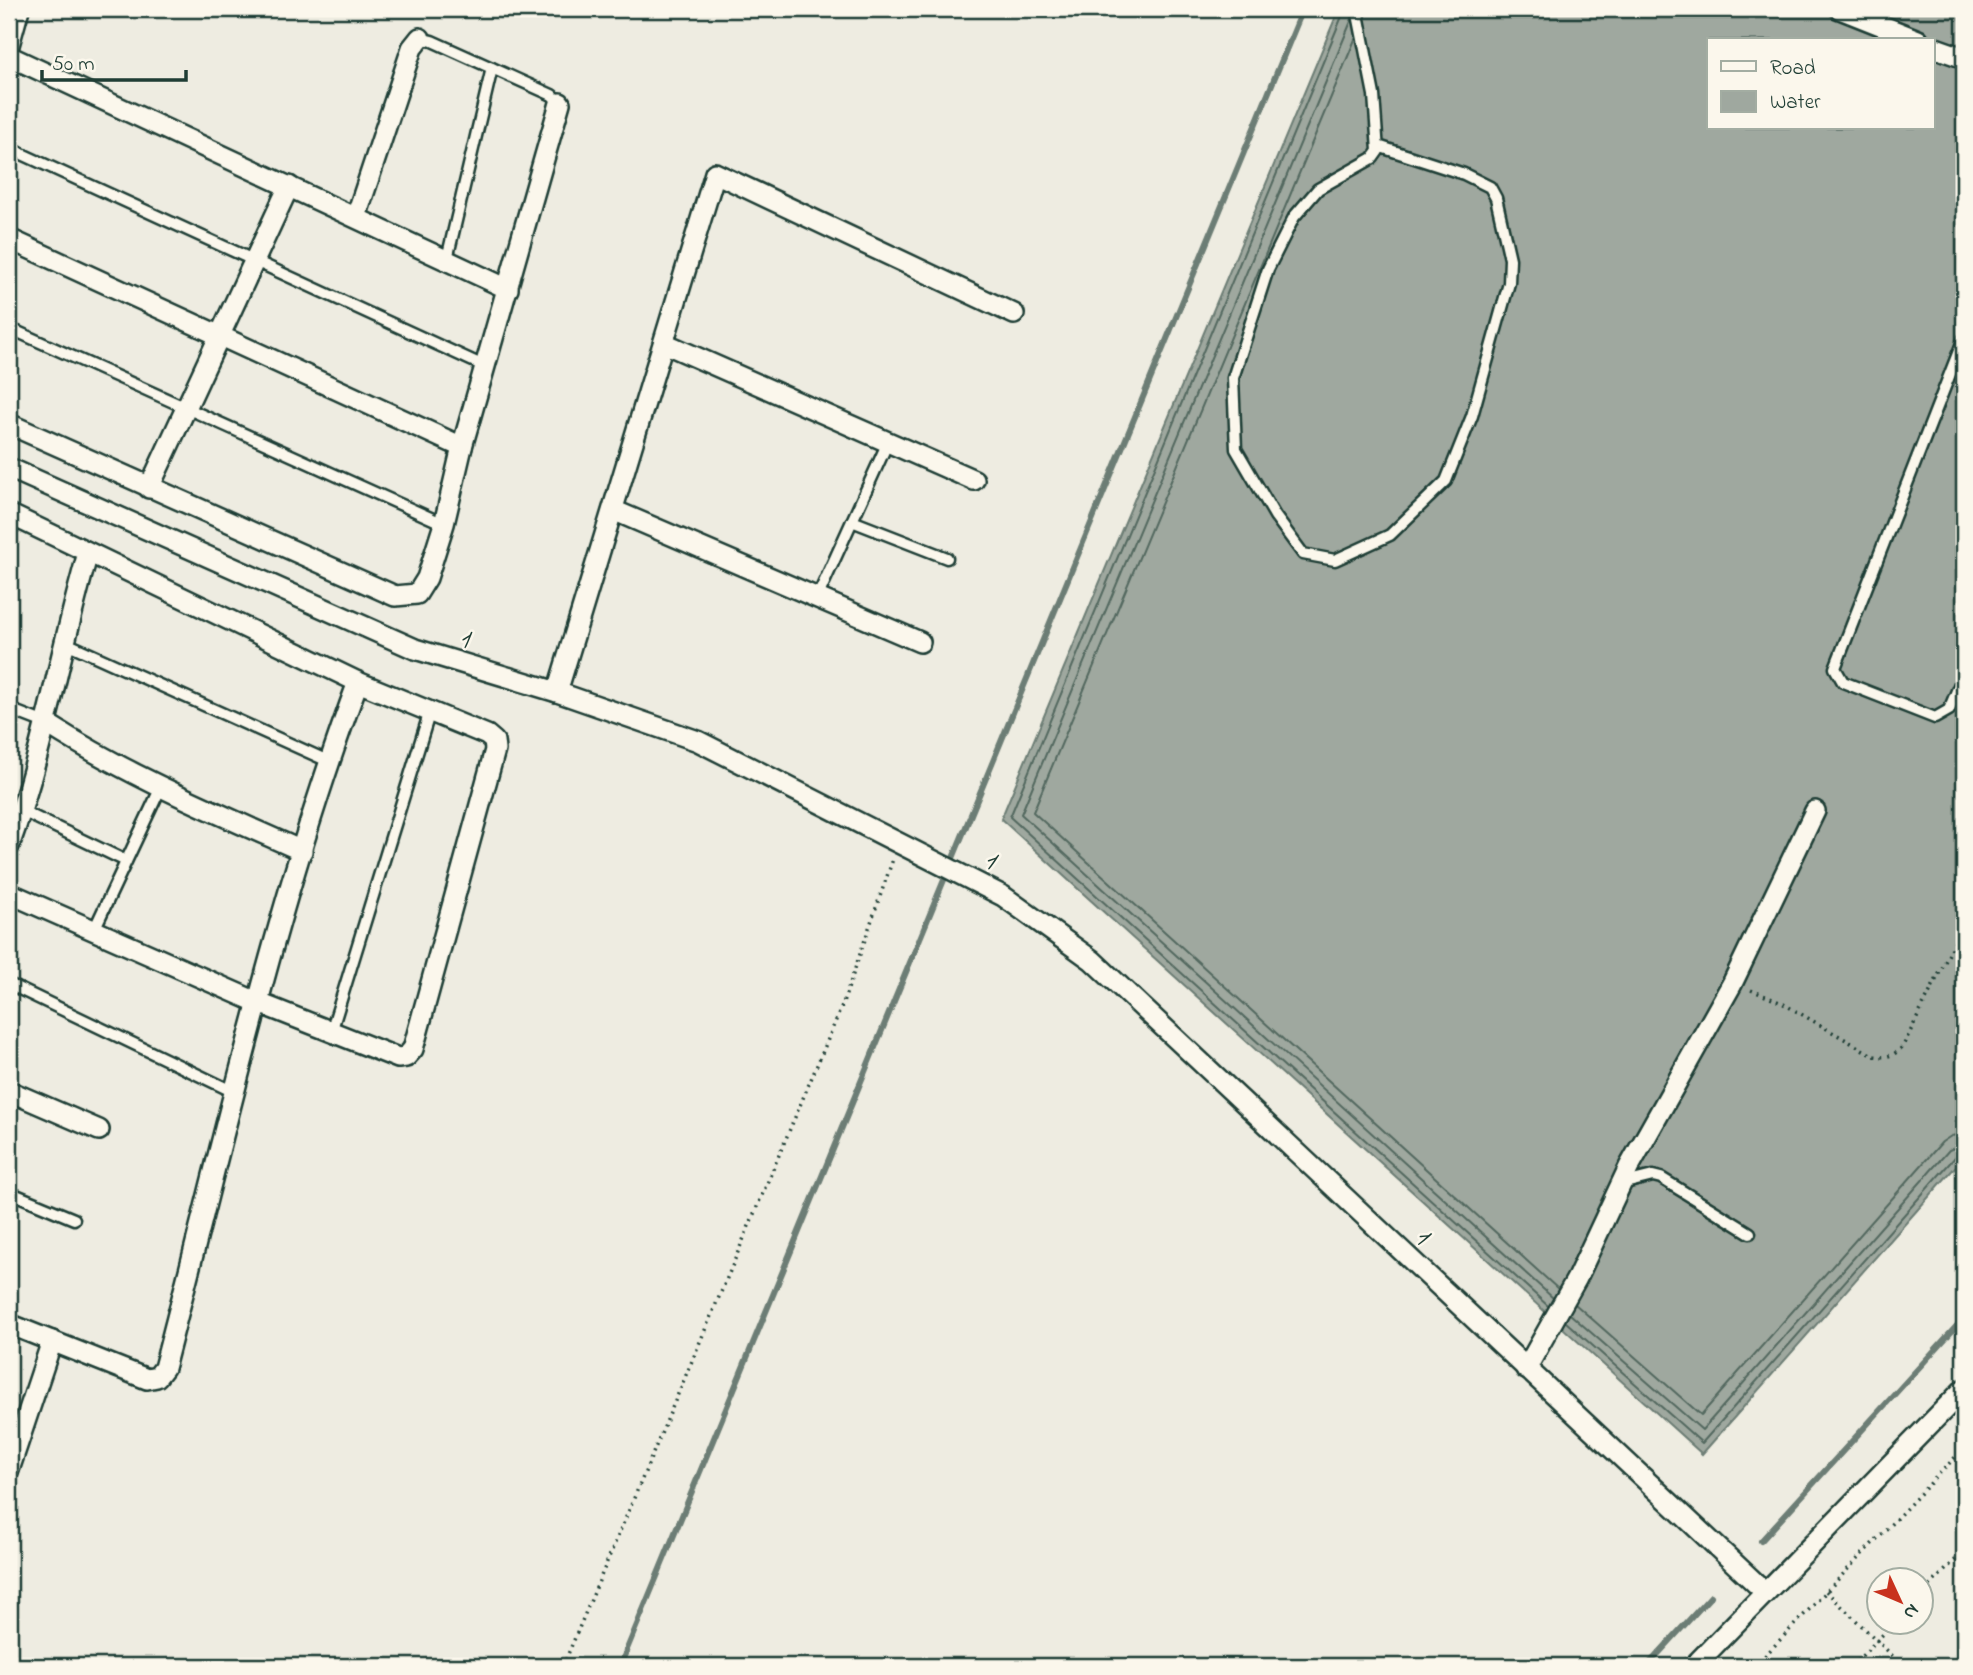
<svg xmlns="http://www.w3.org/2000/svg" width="1973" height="1675" font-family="'Indie Flower',sans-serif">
<rect width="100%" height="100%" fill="#eeece1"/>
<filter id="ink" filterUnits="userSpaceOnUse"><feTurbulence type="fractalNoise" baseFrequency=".0143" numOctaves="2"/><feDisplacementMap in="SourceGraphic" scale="14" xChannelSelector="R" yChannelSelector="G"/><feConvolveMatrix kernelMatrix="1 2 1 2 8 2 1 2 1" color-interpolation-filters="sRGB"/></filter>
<g filter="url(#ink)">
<path fill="#9fa89f" stroke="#6c7d74" stroke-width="2" fill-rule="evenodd" d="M1339,9H1964V1157L1702,1454L1001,819ZM1709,40H1933V128H1709Z"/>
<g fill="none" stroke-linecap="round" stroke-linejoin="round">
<g stroke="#52685f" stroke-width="2">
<polyline points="1345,9 1010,817 1548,1306"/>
<polyline points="1352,19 1021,814 1553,1298"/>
<polyline points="1356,37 1033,812 1558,1289"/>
<polyline points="1575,1304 1701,1415 1942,1142 1951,1136 1964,1134"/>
<polyline points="1570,1314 1702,1430 1949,1150 1964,1144"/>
<polyline points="1566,1322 1702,1443 1956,1156 1964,1153"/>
</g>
<g stroke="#6c7d74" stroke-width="6">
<polyline points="1761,1541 1964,1318"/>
<polyline points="620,1666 1303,9"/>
<polyline points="1647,1666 1711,1596"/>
</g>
<defs>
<g id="service">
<polyline points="1357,9 1374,95 1378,151 1373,158 1318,189 1294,217 1268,269 1233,378 1236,449 1275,516 1303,554 1335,560 1390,535 1446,481 1472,416 1509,283 1510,259 1496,198 1490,187 1464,174 1378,146"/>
<polyline points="420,38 432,41 552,95 560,103"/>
<polyline points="9,148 486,367"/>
<polyline points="447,259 492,68"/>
<polyline points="9,328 444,524"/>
<polyline points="1964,338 1835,668 1843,682 1935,718 1949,710 1964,674"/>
<polyline points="852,521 947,558"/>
<polyline points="9,533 14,516"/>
<polyline points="817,598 888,442"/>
<polyline points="64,642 328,761"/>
<polyline points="9,709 45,723"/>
<polyline points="22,811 126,861"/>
<polyline points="93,932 161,787"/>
<polyline points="9,984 236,1093"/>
<polyline points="331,1032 430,711"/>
<polyline points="1621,1184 1653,1176 1661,1178 1750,1233"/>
<polyline points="9,1192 74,1219"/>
<polyline points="9,1424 22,1430"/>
</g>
<g id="minor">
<polyline points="1840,9 1918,40"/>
<polyline points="9,45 19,9"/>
<polyline points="1933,47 1964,58"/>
<polyline points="9,56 508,289"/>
<polyline points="356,217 412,48 420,38"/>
<polyline points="9,239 462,447"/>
<polyline points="664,343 974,480"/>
<polyline points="9,424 395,596 417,594 427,578 444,524 462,447 560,103"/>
<polyline points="9,468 415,649 557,692 698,741 1003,896 1092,960 1765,1592"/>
<polyline points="149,488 289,186"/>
<polyline points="613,510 920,642"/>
<polyline points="9,514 358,682 487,735 494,741 495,750 413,1049 406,1057 398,1058 259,1003 9,893"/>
<polyline points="557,692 715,173 1014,314"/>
<path d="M46,723C126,775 215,812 302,851"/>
<path d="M9,846C44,751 60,650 88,553"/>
<polyline points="9,1091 99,1130"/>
<path d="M9,1324L147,1379L157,1377L164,1368C224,1139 275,904 358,682"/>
<polyline points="1526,1369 1577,1278 1629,1167 1732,984 1815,811"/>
<polyline points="9,1470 52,1341"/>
<polyline points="1694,1666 1964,1389"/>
</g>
</defs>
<use href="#service" stroke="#1f3d34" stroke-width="15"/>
<use href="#minor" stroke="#1f3d34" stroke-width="24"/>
<g stroke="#1f3d34" stroke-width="3.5" stroke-dasharray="2 5" stroke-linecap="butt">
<path d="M1751,990L1782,1003L1874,1056C1887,1058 1894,1056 1903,1046L1964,924"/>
<polyline points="1826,1591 1903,1666"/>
<polyline points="1920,1596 1964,1551"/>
<polyline points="563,1666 842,1006 893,859"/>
<polyline points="1755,1666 1964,1448"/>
<polyline points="1852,1666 1895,1622"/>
<polyline points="1945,1666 1964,1647"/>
</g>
<use href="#service" stroke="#fbf7ec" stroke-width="10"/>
<use href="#minor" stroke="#fbf7ec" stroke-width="19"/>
</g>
</g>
<g text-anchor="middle" stroke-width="5" stroke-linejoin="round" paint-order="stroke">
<g font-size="28" fill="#1f3d34" stroke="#fbf7ec">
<text transform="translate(467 637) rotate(16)" y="10">1</text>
<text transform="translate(993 859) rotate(28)" y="10">1</text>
<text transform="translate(1425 1236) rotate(43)" y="10">1</text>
</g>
</g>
<rect width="1973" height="1675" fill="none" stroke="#fbf7ec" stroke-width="35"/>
<rect x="18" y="18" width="1938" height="1640" fill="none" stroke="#1f3d34" stroke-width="2.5" filter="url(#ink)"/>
<rect x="1707" y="38" width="228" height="91" fill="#fbf7ec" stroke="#a3ada2" stroke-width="2"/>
<rect x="1721" y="61" width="35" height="10" fill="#fbf7ec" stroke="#a3ada2" stroke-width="2"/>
<text x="1770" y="74" font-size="21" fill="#1f3d34">Road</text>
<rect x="1721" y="91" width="35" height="21" fill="#9fa89f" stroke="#a3ada2" stroke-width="2"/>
<text x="1770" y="108" font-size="21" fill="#1f3d34">Water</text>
<g transform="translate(1900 1601) rotate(134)"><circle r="33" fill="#fbf7ec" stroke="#a3ada2" stroke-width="2"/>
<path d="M0-5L12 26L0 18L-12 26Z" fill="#c8321e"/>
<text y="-10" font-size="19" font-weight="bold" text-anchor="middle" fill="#1f3d34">N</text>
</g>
<path d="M42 70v10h144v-10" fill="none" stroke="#1f3d34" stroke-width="3.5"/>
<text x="52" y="70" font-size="21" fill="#1f3d34" stroke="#fbf7ec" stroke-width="5" paint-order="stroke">50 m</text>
</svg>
